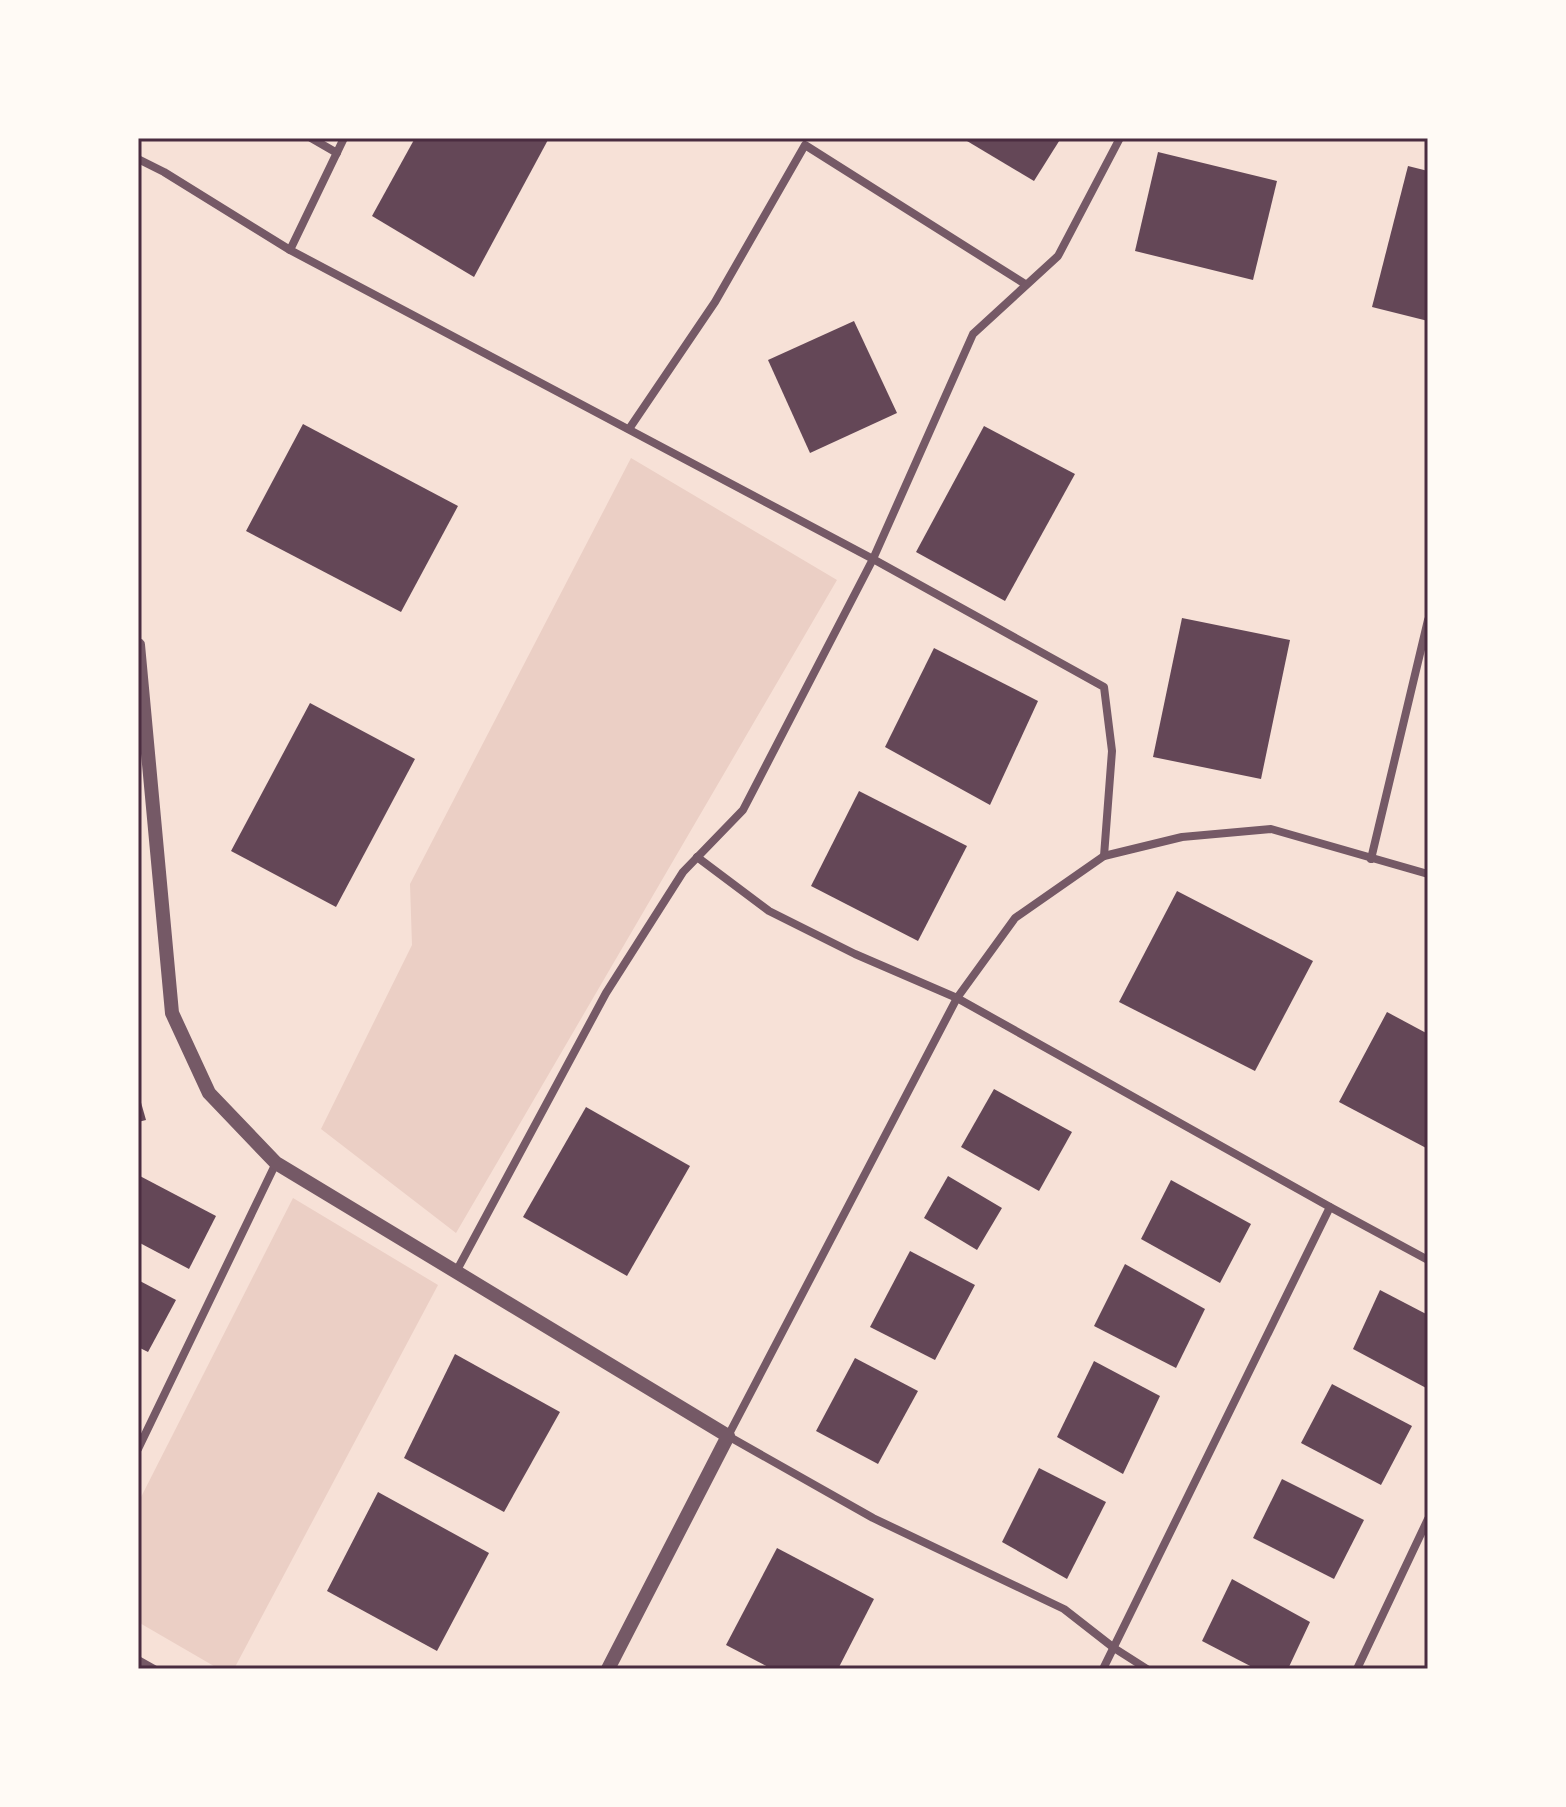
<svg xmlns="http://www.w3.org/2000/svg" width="1566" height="1807" font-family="Commissioner,sans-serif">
<rect width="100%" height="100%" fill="#f7e1d7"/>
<g fill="#ebcfc5">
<polygon points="631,458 837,580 456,1233 321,1129 412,945 410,884"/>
<polygon points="293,1198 438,1285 234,1669 219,1669 138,1622 138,1503"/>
</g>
<g fill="#644757">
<polygon points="415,138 549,138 474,277 372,216"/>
<polygon points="962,138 1061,138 1034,181"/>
<polygon points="1158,152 1277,181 1253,280 1135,251"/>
<polygon points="1408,166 1428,171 1428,321 1372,307"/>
<polygon points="854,321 897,413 810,453 768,360"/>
<polygon points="303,424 458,506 401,612 246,531"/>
<polygon points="984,426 1075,474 1005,601 916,552"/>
<polygon points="1182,618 1290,640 1261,779 1153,757"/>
<polygon points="934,648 1038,701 990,805 885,747"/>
<polygon points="310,703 415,759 336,907 231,851"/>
<polygon points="859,791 967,846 918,941 811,886"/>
<polygon points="1177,891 1313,961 1255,1071 1119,1002"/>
<polygon points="1387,1012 1428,1034 1428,1149 1339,1102"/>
<polygon points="994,1089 1072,1132 1039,1191 961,1147"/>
<polygon points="138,1092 146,1120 138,1122"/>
<polygon points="586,1107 690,1166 627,1276 523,1217"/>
<polygon points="138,1175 216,1216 189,1269 138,1242"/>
<polygon points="948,1176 1002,1208 977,1250 924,1218"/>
<polygon points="1171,1180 1251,1224 1220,1283 1141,1239"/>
<polygon points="910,1251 975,1285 935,1360 870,1327"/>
<polygon points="1125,1264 1205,1309 1176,1368 1094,1326"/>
<polygon points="138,1280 176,1300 148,1352 138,1347"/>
<polygon points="1380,1290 1428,1315 1428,1389 1353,1349"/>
<polygon points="455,1354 560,1412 504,1512 404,1458"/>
<polygon points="855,1358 918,1391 878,1464 816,1431"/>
<polygon points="1094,1361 1160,1396 1123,1474 1057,1437"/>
<polygon points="1332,1384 1412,1426 1381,1485 1301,1443"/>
<polygon points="1039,1468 1106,1502 1067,1579 1002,1542"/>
<polygon points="1282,1479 1364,1520 1334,1579 1253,1538"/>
<polygon points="378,1492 489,1553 437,1651 327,1591"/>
<polygon points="777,1548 874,1599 838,1669 772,1669 726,1645"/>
<polygon points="1232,1579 1310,1622 1288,1669 1256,1669 1202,1641"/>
</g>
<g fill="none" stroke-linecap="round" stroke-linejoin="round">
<g stroke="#755966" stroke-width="8">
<polyline points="311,138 337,153"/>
<polyline points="138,159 164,172 290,250 344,138"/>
<polyline points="290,250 873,559 1104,687 1112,751 1104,856 1015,918 957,998 728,1436 873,1518 1064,1609 1114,1648 1147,1669"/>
<polyline points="629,429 715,302 805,145 1025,284"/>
<polyline points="1104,856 1182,837 1271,829 1428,874"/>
<polyline points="697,857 769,911 855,954 957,998 1330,1207 1428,1260"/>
<polyline points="1371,859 1428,620"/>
<polyline points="456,1272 606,993 683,872 743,810 873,559 973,334 1058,256 1120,138"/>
<polyline points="138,1449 276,1163"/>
<polyline points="138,1660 154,1669"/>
<polyline points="1103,1669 1330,1207"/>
<polyline points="1357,1669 1428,1519"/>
</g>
<polyline stroke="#755966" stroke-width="14" points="138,645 172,1013 209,1093 276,1163 728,1436 608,1669"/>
</g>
<rect width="1566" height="1807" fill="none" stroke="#fffaf5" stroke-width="280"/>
<rect x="140" y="140" width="1286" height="1527" fill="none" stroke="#4a2c40" stroke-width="3"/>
</svg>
